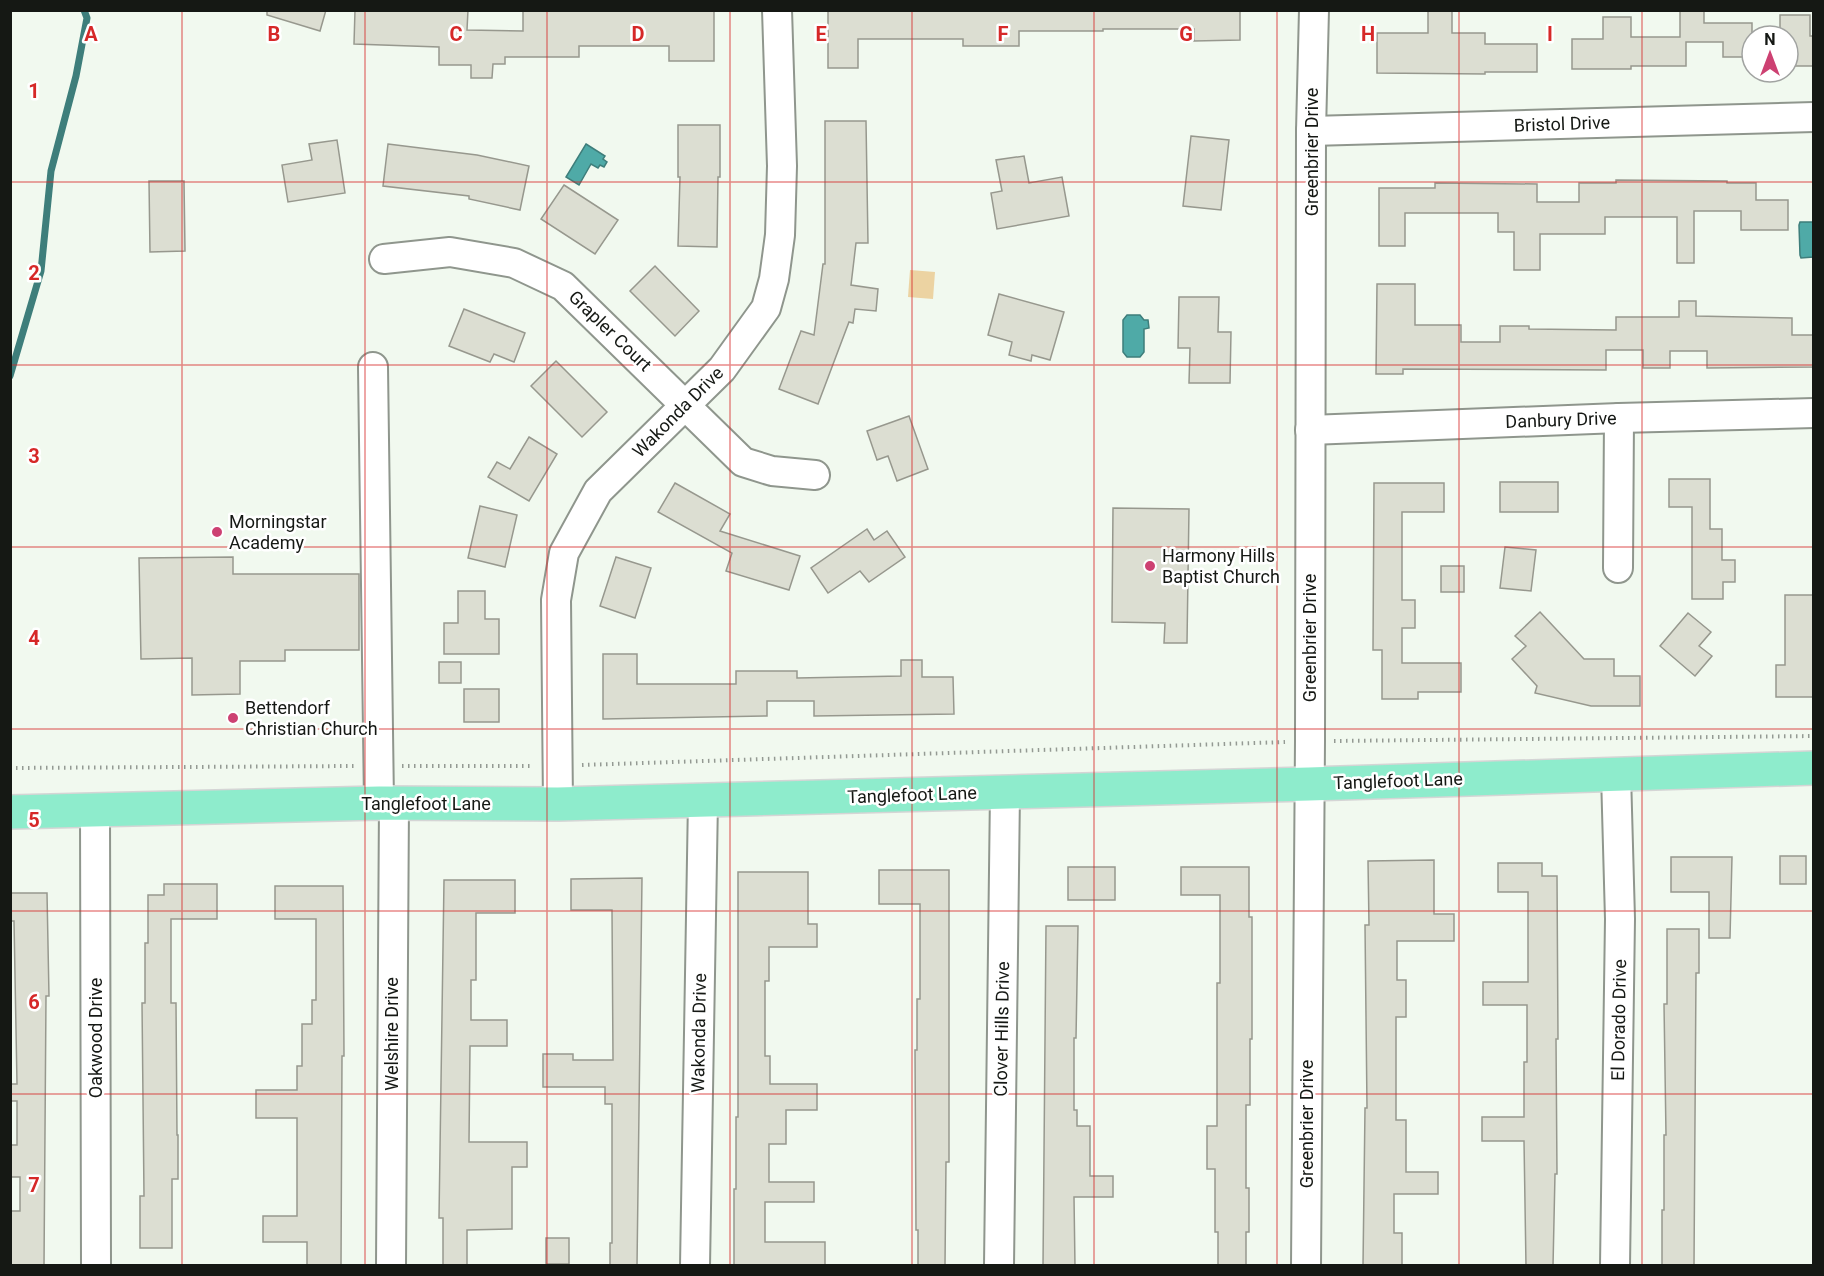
<svg xmlns="http://www.w3.org/2000/svg" width="1824" height="1276" font-family="Roboto,sans-serif">
<rect width="100%" height="100%" fill="#f1f9ef"/>
<polygon fill="#ecd3a2" points="910,270 935,272 933,299 908,297"/>
<g fill="#4faaa7" stroke="#3e7e7b" stroke-width="1.5">
<polygon points="586,144 605,156 603,159 607,162 604,167 600,165 598,168 591,164 579,185 566,177"/>
<polygon points="1800,222 1813,222 1813,257 1801,258 1800,255 1799,225"/>
<polygon points="1127,315 1140,315 1144,320 1148,320 1149,328 1144,329 1144,352 1140,357 1127,357 1123,352 1123,320"/>
</g>
<g fill="none" stroke-linecap="round" stroke-linejoin="round">
<polyline stroke="#3e7e7b" stroke-width="7" points="10,376 41,271 51,171 76,76 87,18 84,10"/>
</g>
<g fill="#dcded2" stroke="#97988e" stroke-width="1.5">
<polygon points="267,10 326,10 320,31 267,15"/>
<polygon points="355,10 468,10 467,30 523,31 523,10 714,10 714,61 669,61 669,46 579,46 579,57 505,57 505,64 493,64 492,78 471,78 471,65 439,65 439,47 354,44"/>
<polygon points="828,10 1240,10 1240,40 1194,41 1194,29 1103,29 1103,31 1019,31 1019,46 963,46 963,39 858,39 858,68 828,68"/>
<polygon points="1428,10 1452,10 1452,33 1485,33 1485,44 1537,44 1537,72 1485,72 1485,74 1377,73 1377,33 1428,33"/>
<polygon points="1680,10 1704,10 1704,23 1752,23 1752,57 1723,57 1723,42 1686,42 1686,66 1631,66 1631,69 1572,69 1572,39 1603,39 1603,17 1631,17 1631,37 1680,37"/>
<polygon points="1780,15 1810,15 1810,36 1814,36 1814,66 1788,66 1788,36 1780,36"/>
<polygon points="825,121 866,121 868,243 856,243 851,285 878,289 876,311 855,309 853,323 849,322 818,404 779,389 801,331 814,335 823,264 825,264"/>
<polygon points="678,125 720,125 720,177 718,177 717,247 678,246 680,177 678,177"/>
<polygon points="1191,136 1229,140 1221,210 1183,206"/>
<polygon points="337,140 345,193 288,202 282,165 312,160 309,144"/>
<polygon points="388,144 477,155 529,166 520,210 469,199 469,196 383,186"/>
<polygon points="1024,156 1029,183 1062,177 1069,216 997,229 991,193 1002,191 996,160"/>
<polygon points="1616,180 1727,181 1727,183 1756,183 1756,200 1788,200 1788,230 1741,230 1741,211 1694,211 1694,263 1677,263 1677,217 1605,217 1605,234 1540,234 1540,270 1514,270 1514,232 1498,232 1498,213 1405,213 1405,246 1379,246 1379,188 1435,188 1435,183 1537,184 1537,202 1579,202 1579,183 1616,183"/>
<polygon points="149,181 184,181 185,251 150,252"/>
<polygon points="564,185 618,220 595,254 541,219"/>
<polygon points="655,266 699,311 675,336 630,291"/>
<polygon points="1377,284 1415,284 1415,325 1461,325 1461,342 1500,342 1500,326 1529,326 1529,329 1616,330 1616,317 1679,317 1679,301 1696,301 1696,316 1792,318 1792,335 1814,335 1814,367 1707,368 1707,351 1670,351 1670,368 1643,368 1643,350 1606,350 1606,370 1403,369 1403,374 1376,374"/>
<polygon points="999,294 1064,312 1050,360 1032,355 1031,361 1009,355 1012,342 988,335"/>
<polygon points="1179,297 1219,297 1218,332 1231,332 1230,383 1189,383 1190,348 1178,348"/>
<polygon points="464,309 525,333 514,362 494,354 490,362 449,346"/>
<polygon points="556,361 607,412 582,437 531,386"/>
<polygon points="909,416 928,469 897,481 888,456 877,460 867,431"/>
<polygon points="529,437 557,454 529,501 488,477 497,462 510,469"/>
<polygon points="1669,479 1710,479 1710,529 1722,529 1722,560 1735,560 1735,582 1723,582 1723,599 1692,599 1692,507 1669,507"/>
<rect x="1500" y="482" width="58" height="30"/>
<polygon points="675,483 730,514 720,531 800,556 789,590 726,571 732,553 658,512"/>
<polygon points="1374,483 1444,483 1444,512 1402,512 1402,600 1415,600 1415,628 1402,628 1402,663 1461,663 1461,692 1418,692 1418,699 1382,699 1382,650 1373,650"/>
<polygon points="480,506 517,515 505,567 468,558"/>
<polygon points="1113,508 1189,509 1187,643 1164,643 1165,623 1112,622"/>
<polygon points="867,529 874,540 887,531 905,557 869,582 860,571 828,593 811,568"/>
<polygon points="1505,547 1536,550 1531,591 1500,588"/>
<polygon points="233,557 233,574 359,574 359,650 285,650 285,661 240,661 240,694 192,695 192,658 141,659 139,558"/>
<polygon points="616,557 651,568 635,618 600,606"/>
<rect x="1441" y="566" width="23" height="26"/>
<polygon points="458,591 485,591 485,619 499,619 499,654 444,654 444,623 458,623"/>
<polygon points="1785,595 1814,595 1814,697 1776,697 1776,665 1785,665"/>
<polygon points="1540,612 1584,659 1614,659 1614,676 1640,676 1640,706 1591,706 1535,693 1537,686 1512,659 1526,646 1515,636"/>
<polygon points="1688,613 1711,632 1699,646 1712,656 1695,676 1660,646"/>
<polygon points="603,654 637,654 637,684 736,684 736,671 797,671 797,678 901,676 901,660 922,660 922,677 953,677 954,714 814,716 814,701 767,701 767,716 603,719"/>
<rect x="439" y="662" width="22" height="21"/>
<rect x="464" y="689" width="35" height="33"/>
<rect x="1780" y="856" width="26" height="28"/>
<polygon points="1671,857 1732,857 1730,938 1709,938 1709,892 1671,892"/>
<polygon points="1434,860 1434,914 1454,914 1454,941 1397,941 1397,980 1406,980 1406,1017 1396,1017 1396,1120 1406,1120 1406,1172 1438,1172 1438,1194 1394,1194 1394,1233 1402,1233 1402,1266 1363,1266 1365,1108 1367,1108 1365,925 1369,925 1368,861"/>
<polygon points="1498,863 1542,863 1542,876 1557,876 1558,1039 1556,1039 1557,1174 1555,1174 1553,1266 1526,1266 1524,1141 1482,1141 1482,1117 1524,1117 1524,1062 1527,1062 1527,1005 1483,1005 1483,982 1528,982 1528,892 1498,892"/>
<rect x="1068" y="867" width="47" height="33"/>
<polygon points="1181,867 1249,867 1249,917 1252,917 1252,1039 1250,1039 1250,1105 1246,1105 1246,1188 1249,1188 1249,1232 1246,1232 1246,1266 1218,1266 1218,1232 1215,1232 1215,1169 1207,1169 1207,1126 1217,1126 1217,983 1220,983 1220,895 1181,895"/>
<polygon points="879,870 949,870 949,1162 946,1162 945,1266 918,1266 918,1230 916,1230 915,1050 917,1050 917,999 920,999 920,904 879,904"/>
<polygon points="738,872 808,872 808,924 817,924 817,947 769,947 769,981 765,981 765,1056 770,1056 770,1084 817,1084 817,1110 786,1110 786,1144 769,1144 769,1182 814,1182 814,1202 765,1202 765,1242 825,1242 825,1266 734,1266 734,1189 736,1189 736,1117 738,1117"/>
<polygon points="642,878 637,1266 610,1266 610,1243 612,1243 612,1104 605,1104 605,1087 543,1087 543,1054 573,1054 573,1060 613,1060 612,910 571,910 571,879"/>
<polygon points="444,880 515,880 515,913 476,913 476,980 471,980 471,1020 507,1020 507,1046 470,1046 469,1142 527,1142 527,1167 512,1167 512,1229 467,1230 467,1266 443,1266 443,1218 439,1218"/>
<polygon points="164,884 217,884 217,919 171,919 171,1003 176,1003 177,1135 178,1135 178,1179 172,1179 172,1248 140,1248 140,1196 144,1196 142,1003 145,1003 145,943 148,943 148,895 164,895"/>
<polygon points="275,886 343,886 344,1056 342,1056 341,1266 307,1266 307,1242 263,1242 263,1216 297,1216 297,1118 256,1118 256,1090 297,1090 297,1066 302,1066 302,1024 312,1024 312,1000 316,1000 316,919 275,919"/>
<polygon points="10,893 47,893 49,996 46,996 44,1266 11,1266 10,1211 20,1211 20,1177 10,1177 10,1145 17,1145 17,1101 10,1101 10,1084 17,1084 14,921 10,921"/>
<polygon points="1046,926 1078,926 1076,1038 1074,1038 1074,1110 1077,1110 1077,1126 1090,1126 1090,1176 1113,1176 1113,1197 1074,1197 1075,1266 1043,1266"/>
<polygon points="1667,929 1699,929 1699,973 1696,973 1694,1266 1662,1266 1662,1210 1664,1210 1664,1135 1666,1135 1664,1004 1667,1004"/>
<rect x="546" y="1238" width="23" height="26"/>
</g>
<g fill="none" stroke-linecap="round" stroke-linejoin="round">
<defs>
<g id="minor">
<polyline points="1311,131 1814,117"/>
<polyline points="384,259 450,252 514,263 563,286 743,462 772,471 815,475"/>
<polyline points="373,367 379,803"/>
<polyline points="1310,430 1619,418 1814,413"/>
<polyline points="1618,568 1619,418"/>
<polyline points="558,804 556,600 564,553 598,491 722,369 766,308 774,279 780,235 782,166 777,10"/>
<polyline points="95,810 96,1266"/>
<polyline points="391,1266 394,803"/>
<polyline points="695,1266 703,800"/>
<polyline points="999,1266 1005,792"/>
<polyline points="1306,1266 1310,741 1311,131 1314,10"/>
<polyline points="1615,1266 1620,919 1616,774"/>
</g>
<polyline id="major" points="10,812 379,803 558,804 1309,784 1814,768"/>
</defs>
<use href="#minor" stroke="#8f968d" stroke-width="32"/>
<use href="#major" stroke="#d5d5d5" stroke-width="36"/>
<g stroke="#949a93" stroke-width="4" stroke-dasharray="1.5 4.5" stroke-linecap="butt">
<polyline points="1334,741 1814,736"/>
<polyline points="582,765 1285,742"/>
<polyline points="402,766 532,766"/>
<polyline points="10,768 355,766"/>
</g>
<use href="#minor" stroke="#fff" stroke-width="28"/>
<use href="#major" stroke="#8eeccc" stroke-width="33"/>
</g>
<path fill="none" stroke="#d62828" stroke-width="1.5" stroke-opacity="0.55" d="M182,10V1266M365,10V1266M547,10V1266M730,10V1266M912,10V1266M1094,10V1266M1277,10V1266M1459,10V1266M1642,10V1266M10,182H1814M10,365H1814M10,547H1814M10,729H1814M10,911H1814M10,1094H1814"/>
<g fill="#cd4172" stroke="#fff" stroke-width="2">
<circle cx="217" cy="532" r="6"/>
<circle cx="1150" cy="566" r="6"/>
<circle cx="233" cy="718" r="6"/>
</g>
<g text-anchor="middle" stroke-width="5" stroke-linejoin="round" paint-order="stroke">
<g font-size="18" fill="#151814" stroke="#fff">
<text transform="translate(1562 124) rotate(-2)" y="6">Bristol Drive</text>
<text transform="translate(1312 152) rotate(-90)" y="6">Greenbrier Drive</text>
<text transform="translate(610 331) rotate(44)" y="6">Grapler Court</text>
<text transform="translate(678 412) rotate(-45)" y="6">Wakonda Drive</text>
<text transform="translate(1561 420) rotate(-2)" y="6">Danbury Drive</text>
<text transform="translate(1310 638) rotate(-90)" y="6">Greenbrier Drive</text>
<text transform="translate(1398 781) rotate(-2)" y="6">Tanglefoot Lane</text>
<text transform="translate(912 795) rotate(-2)" y="6">Tanglefoot Lane</text>
<text x="426" y="810">Tanglefoot Lane</text>
<text transform="translate(1619 1020) rotate(-89)" y="6">El Dorado Drive</text>
<text transform="translate(1002 1029) rotate(-89)" y="6">Clover Hills Drive</text>
<text transform="translate(699 1033) rotate(-89)" y="6">Wakonda Drive</text>
<text transform="translate(392 1034) rotate(-90)" y="6">Welshire Drive</text>
<text transform="translate(96 1038) rotate(-90)" y="6">Oakwood Drive</text>
<text transform="translate(1307 1124) rotate(-90)" y="6">Greenbrier Drive</text>
</g>
<g font-size="18" fill="#151814" stroke="#fff" text-anchor="start">
<text x="229" y="528">Morningstar<tspan x="229" dy="21">Academy</tspan></text>
<text x="1162" y="562">Harmony Hills<tspan x="1162" dy="21">Baptist Church</tspan></text>
<text x="245" y="714">Bettendorf<tspan x="245" dy="21">Christian Church</tspan></text>
</g>
</g>
<g font-size="20" text-anchor="middle" font-weight="bold" fill="#d62828" stroke="#fff" stroke-width="5" stroke-linejoin="round" paint-order="stroke">
<text x="91" y="41">A</text>
<text x="274" y="41">B</text>
<text x="456" y="41">C</text>
<text x="638" y="41">D</text>
<text x="821" y="41">E</text>
<text x="1003" y="41">F</text>
<text x="1186" y="41">G</text>
<text x="1368" y="41">H</text>
<text x="1550" y="41">I</text>
<text x="34" y="98">1</text>
<text x="34" y="280">2</text>
<text x="34" y="463">3</text>
<text x="34" y="645">4</text>
<text x="34" y="827">5</text>
<text x="34" y="1009">6</text>
<text x="34" y="1192">7</text>
</g>
<rect width="1824" height="1276" fill="none" stroke="#151814" stroke-width="24"/>
<g transform="translate(1770 54)"><circle r="28" fill="#ffffff" stroke="#a1a3a1" stroke-width="1.5"/>
<path d="M0-4.5L10 22L0 15L-10 22Z" fill="#cd4172"/>
<text y="-9" font-size="16" font-weight="bold" text-anchor="middle" fill="#151814">N</text>
</g>
</svg>
